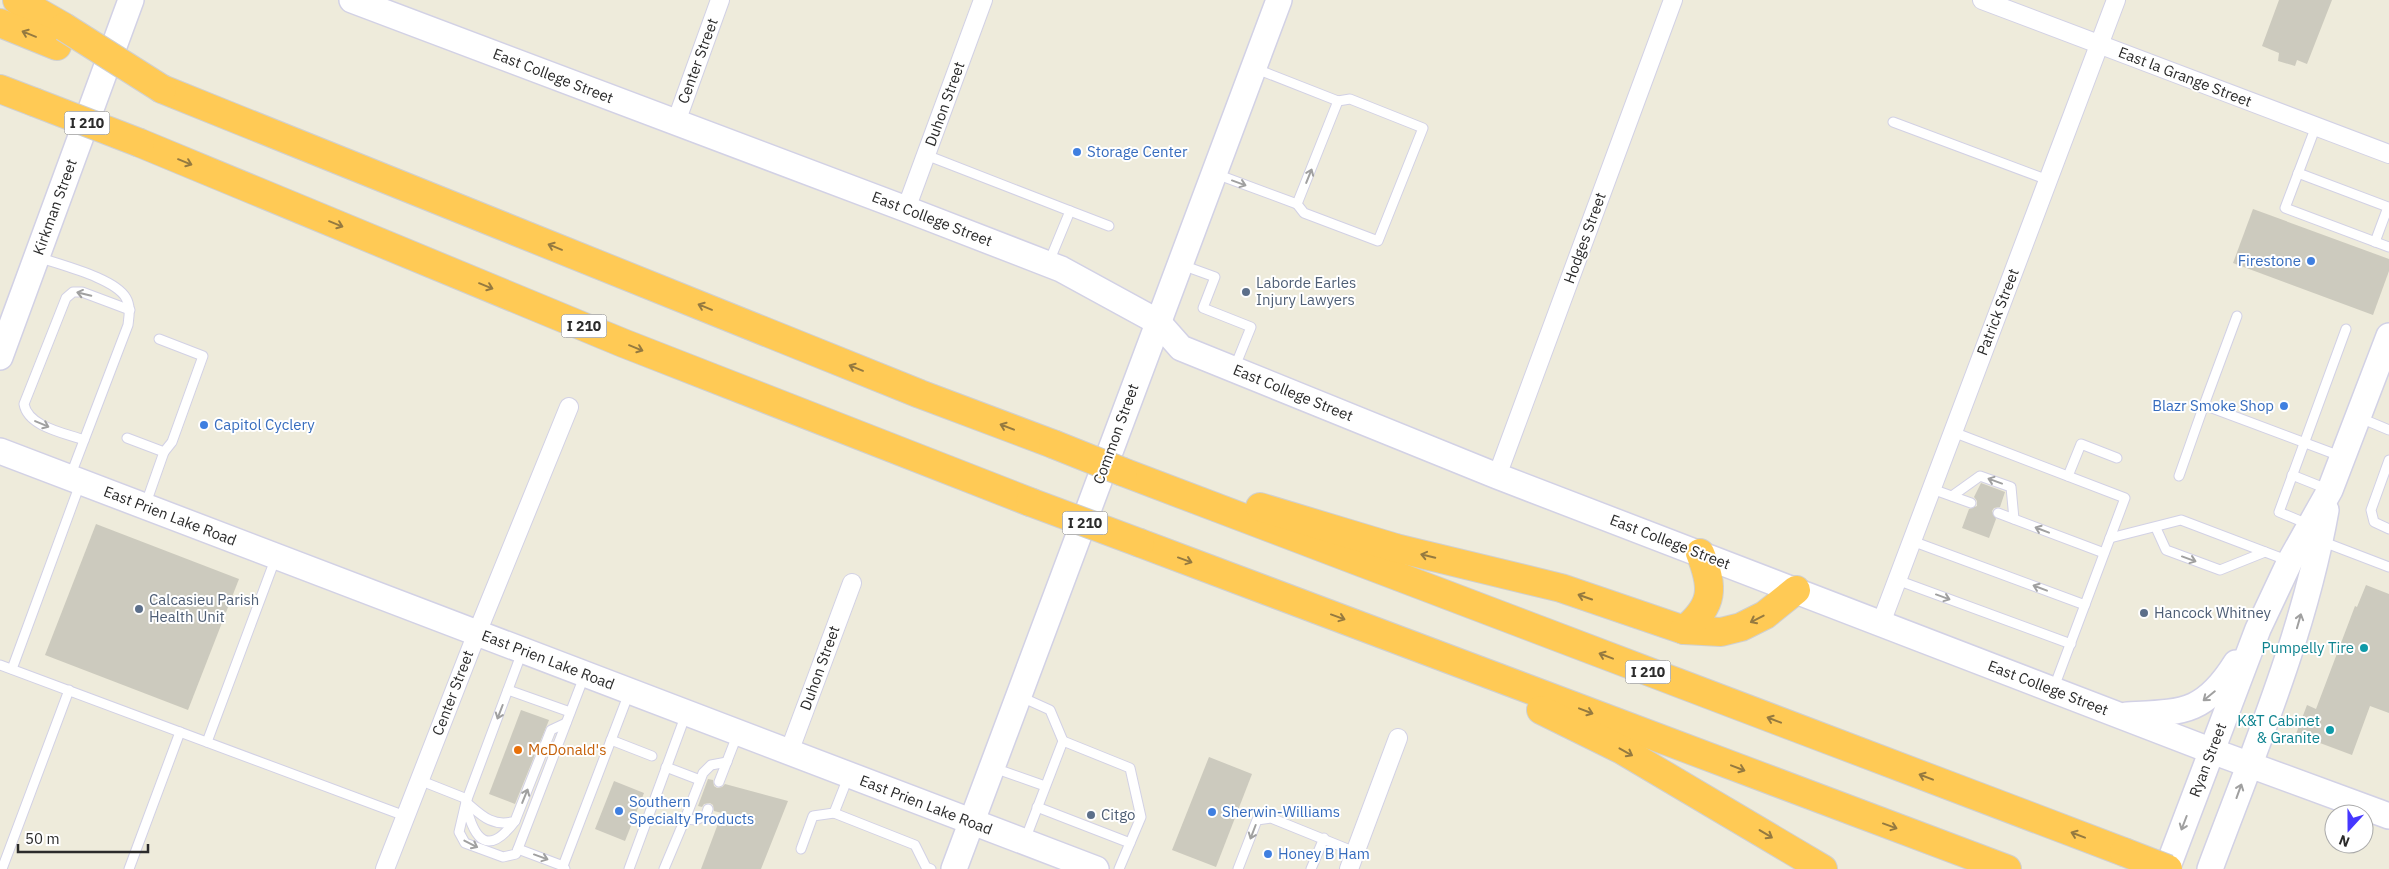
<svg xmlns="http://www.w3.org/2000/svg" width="2389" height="869" font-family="'IBM Plex Sans',sans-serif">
<rect width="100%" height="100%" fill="#eeebdb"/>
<g fill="#cccabe">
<polygon points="2279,0 2332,0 2307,64 2297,60 2295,66 2278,61 2279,53 2262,46"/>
<polygon points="2253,209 2389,259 2389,271 2373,315 2233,263"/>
<polygon points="1981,483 2005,492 2000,507 1994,508 1992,511 1996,519 1989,538 1962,528 1969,509 1977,506 1977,501 1974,497"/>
<polygon points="96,524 239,579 188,710 45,655"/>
<polygon points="2366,585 2389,594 2389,713 2370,706 2352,755 2296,734 2307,705 2316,709 2355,606 2357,607"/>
<polygon points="521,710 549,720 515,804 489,794"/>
<polygon points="1209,757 1252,774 1216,867 1172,850"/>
<polygon points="708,779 713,780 714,786 717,788 722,787 725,784 788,801 761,869 701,869 722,813 714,811 713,805 710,803 704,804 702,807 698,806"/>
<polygon points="614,781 644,793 625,841 595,829"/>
</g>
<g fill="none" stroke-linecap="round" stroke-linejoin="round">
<defs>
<g id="lane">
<polyline points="1254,68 1338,101 1350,99 1423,128 1378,241 1304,213 1297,204"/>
<polyline points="1893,122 2048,180"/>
<polyline points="2316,126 2285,208 2389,247"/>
<polyline points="926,155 1070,211 1049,262"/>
<polyline points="2298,173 2388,207 2375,242"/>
<polyline points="1216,174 1297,204 1338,101"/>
<polyline points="1070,211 1109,226"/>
<path d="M38,257C60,265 115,278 126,298C131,307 129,316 128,325L70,477"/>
<polyline points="1182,265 1215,277 1203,308 1251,327 1234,369"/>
<polyline points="159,339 203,356 172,442 164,452"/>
<polyline points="2204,405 2237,316"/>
<polyline points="2358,417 2389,430"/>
<polyline points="1953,432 2125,498 2053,690"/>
<polyline points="127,438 164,452 145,506"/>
<path d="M84,440C65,433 28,427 24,404L66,298L73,292H82L130,310"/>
<polyline points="2389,460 2371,510 2374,522 2389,529"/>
<polyline points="2292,475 2327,489"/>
<polyline points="2068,476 2081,444 2117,458"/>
<polyline points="2179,476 2204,405 2340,456"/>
<polyline points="1932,489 1971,503"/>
<polyline points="1952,496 1980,476 2011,487 2014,519"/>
<polyline points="1998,513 2104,553"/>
<polyline points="2310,525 2279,512 2346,329"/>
<polyline points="2156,528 2166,550 2220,570 2265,552"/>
<polyline points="2110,538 2181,520 2289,561"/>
<polyline points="1912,541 2085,605"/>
<polyline points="2321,541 2389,567"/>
<polyline points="1897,580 2071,644"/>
<polyline points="522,652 466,802 459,832 465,843 503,857 516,854 585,674"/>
<polyline points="0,665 405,816"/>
<polyline points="12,669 80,484"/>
<polyline points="508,690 570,712"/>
<polyline points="1019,696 1050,710 1063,741"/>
<polyline points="611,740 652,756"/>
<polyline points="207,742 276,557"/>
<polyline points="666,767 700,780"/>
<polyline points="994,768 1045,786"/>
<polyline points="849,775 834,813 915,845 926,867 931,869"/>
<polyline points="419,780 467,799"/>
<polyline points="719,782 738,733"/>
<path d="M466,802C481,815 493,828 515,821L551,730L566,723"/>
<path d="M466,805C474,840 488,857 515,821"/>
<polyline points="1037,807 1130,843"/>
<polyline points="685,819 703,773 711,765 727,762"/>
<polyline points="1025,840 1063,741 1130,768 1141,817 1119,869"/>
<polyline points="518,849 563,866 565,869"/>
<polyline points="801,849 813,816 834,813"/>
<polyline points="563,866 629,693"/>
<polyline points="2,869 69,690"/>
<polyline points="129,869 180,732"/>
<polyline points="629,869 686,714"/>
<polyline points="664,869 685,819 696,820 706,815 708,809"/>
<polyline points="1238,869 1257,820 1271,818 1355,852"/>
<polyline points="1311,869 1324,838"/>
</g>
<g id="street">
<polyline points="1982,0 2389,154"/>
<polyline points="676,122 720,0"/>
<polyline points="906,209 983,0"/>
<polyline points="1497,476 1673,0"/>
<polyline points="1881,623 2116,0"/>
<polyline points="789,752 852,583"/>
<polyline points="385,869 477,633 569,407"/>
<polyline points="1349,869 1398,738"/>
</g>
<g id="secondary">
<polyline points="352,0 906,209 1061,269 1158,322 1181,348 1497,476 2212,751 2389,816"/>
<polyline points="0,357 131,0"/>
<polyline points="0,451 1096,869"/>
<path d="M2127,715C2183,712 2204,714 2236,663"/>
<polyline points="954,869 1279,0"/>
<polyline points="2167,869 2258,629 2290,561 2330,490 2389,336"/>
<path d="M2210,869C2254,751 2304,634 2326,510"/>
</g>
<g id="highway">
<polyline points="17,0 64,27"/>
<polyline points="0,23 57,46"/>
<polyline points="0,89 34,102"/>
<polyline points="162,89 920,394 1053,444"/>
<polyline points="140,143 623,343 1030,502"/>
<polyline points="1123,472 2124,852"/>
<polyline points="1260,507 1396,548 1561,588 1684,630 1721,632 1741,627 1765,615 1796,590"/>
<polyline points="1140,543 2007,869"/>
<path d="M1684,630C1714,605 1714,588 1700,553"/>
<polyline points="1541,710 1622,750 1823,869"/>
</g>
</defs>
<use href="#lane" stroke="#d2d1e5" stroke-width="11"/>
<use href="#street" stroke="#d2d1e5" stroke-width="20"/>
<use href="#secondary" stroke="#d2d1e5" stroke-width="28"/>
<use href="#highway" stroke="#d0d0d0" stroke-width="30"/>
<use href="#lane" stroke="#fff" stroke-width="9"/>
<use href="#street" stroke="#fff" stroke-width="18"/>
<use href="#secondary" stroke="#fff" stroke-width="25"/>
<use href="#highway" stroke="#ffca55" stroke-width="28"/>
<defs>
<g id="highway-bridge">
<polyline points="64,27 162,89"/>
<polyline points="34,102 140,143"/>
<polyline points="1053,444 1123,472"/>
<polyline points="1030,502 1140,543"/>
<polyline points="2124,852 2168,869"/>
</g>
</defs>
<use href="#highway-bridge" stroke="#d0d0d0" stroke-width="30" stroke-linecap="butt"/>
<use href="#highway-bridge" stroke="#ffca55" stroke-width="28"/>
</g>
<defs><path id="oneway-shaft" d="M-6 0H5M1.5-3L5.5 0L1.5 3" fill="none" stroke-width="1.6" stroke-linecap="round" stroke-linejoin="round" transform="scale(1.25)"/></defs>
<g stroke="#957a40">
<use href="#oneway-shaft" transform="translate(29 34) rotate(-158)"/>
<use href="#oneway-shaft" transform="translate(185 162) rotate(22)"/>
<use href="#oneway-shaft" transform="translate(336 224) rotate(22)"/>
<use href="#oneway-shaft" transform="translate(555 247) rotate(-158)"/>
<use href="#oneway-shaft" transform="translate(486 286) rotate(22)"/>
<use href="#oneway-shaft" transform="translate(705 307) rotate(-158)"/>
<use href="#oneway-shaft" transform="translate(636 348) rotate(22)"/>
<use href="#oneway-shaft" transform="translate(856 368) rotate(-158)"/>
<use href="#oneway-shaft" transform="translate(1007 427) rotate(-159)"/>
<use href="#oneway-shaft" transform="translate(1428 556) rotate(-166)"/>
<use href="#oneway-shaft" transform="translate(1185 560) rotate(20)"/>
<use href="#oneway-shaft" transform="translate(1585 597) rotate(-161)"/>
<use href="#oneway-shaft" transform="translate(1338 617) rotate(20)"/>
<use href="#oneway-shaft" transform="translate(1757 619) rotate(153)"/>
<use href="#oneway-shaft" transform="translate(1606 656) rotate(-159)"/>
<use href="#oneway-shaft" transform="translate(1586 711) rotate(21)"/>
<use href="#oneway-shaft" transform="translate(1774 720) rotate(-159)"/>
<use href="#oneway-shaft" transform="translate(1626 752) rotate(29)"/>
<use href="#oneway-shaft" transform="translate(1738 768) rotate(21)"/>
<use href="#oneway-shaft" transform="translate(1926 777) rotate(-159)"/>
<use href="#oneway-shaft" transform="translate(1890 826) rotate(20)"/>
<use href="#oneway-shaft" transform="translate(1766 834) rotate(31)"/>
<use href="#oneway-shaft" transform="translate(2078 835) rotate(-159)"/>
</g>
<g stroke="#a0a0a0">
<use href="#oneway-shaft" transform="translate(1309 176) rotate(-68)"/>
<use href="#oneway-shaft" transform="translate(1239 183) rotate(20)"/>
<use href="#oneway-shaft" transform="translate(84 294) rotate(-167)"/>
<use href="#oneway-shaft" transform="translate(42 424) rotate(23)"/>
<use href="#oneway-shaft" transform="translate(1995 481) rotate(-160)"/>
<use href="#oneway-shaft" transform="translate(2042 530) rotate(-159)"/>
<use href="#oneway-shaft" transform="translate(2189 559) rotate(20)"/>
<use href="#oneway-shaft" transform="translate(2040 588) rotate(-159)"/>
<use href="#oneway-shaft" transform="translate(1943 597) rotate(20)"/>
<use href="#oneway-shaft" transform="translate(2299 621) rotate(-74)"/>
<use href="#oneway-shaft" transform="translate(2209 696) rotate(141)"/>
<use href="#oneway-shaft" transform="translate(500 712) rotate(111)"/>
<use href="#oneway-shaft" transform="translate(2239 791) rotate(-70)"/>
<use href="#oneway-shaft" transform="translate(525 796) rotate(-68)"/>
<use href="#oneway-shaft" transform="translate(2184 823) rotate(111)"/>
<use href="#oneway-shaft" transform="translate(1253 832) rotate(111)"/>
<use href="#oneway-shaft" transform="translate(471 844) rotate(27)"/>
<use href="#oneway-shaft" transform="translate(541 857) rotate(20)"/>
</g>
<g fill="#3f7fe0" stroke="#fff" stroke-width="2">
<circle cx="1077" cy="152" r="5"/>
<circle cx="2311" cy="261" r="5"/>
<circle cx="2284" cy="406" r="5"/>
<circle cx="204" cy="425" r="5"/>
<circle cx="619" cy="811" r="5"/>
<circle cx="1212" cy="812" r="5"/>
<circle cx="1268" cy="854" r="5"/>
</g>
<g fill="#5c6f8a" stroke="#fff" stroke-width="2">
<circle cx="1246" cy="292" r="5"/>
<circle cx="139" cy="609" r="5"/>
<circle cx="2144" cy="613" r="5"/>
<circle cx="1091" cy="815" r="5"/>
</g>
<g fill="#0f9aa8" stroke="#fff" stroke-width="2">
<circle cx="2364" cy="648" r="5"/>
<circle cx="2330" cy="730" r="5"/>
</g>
<circle fill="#e8710a" stroke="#fff" stroke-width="2" cx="518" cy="750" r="5"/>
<g text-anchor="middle" stroke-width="4" stroke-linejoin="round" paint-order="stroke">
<g fill="#fff" stroke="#6b6b6b" stroke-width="1">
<rect x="64.5" y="111.5" width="45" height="23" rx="4"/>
<rect x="561.5" y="314.5" width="45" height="23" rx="4"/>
<rect x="1062.5" y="511.5" width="45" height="23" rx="4"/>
<rect x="1625.5" y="660.5" width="45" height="23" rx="4"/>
</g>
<g font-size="14" font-weight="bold" fill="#2b2b2b">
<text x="87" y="128">I 210</text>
<text x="584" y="331">I 210</text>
<text x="1085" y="528">I 210</text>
<text x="1648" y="677">I 210</text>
</g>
<g font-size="15" fill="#2b2b2b" stroke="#fff">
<text transform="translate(698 61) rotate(-70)" y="5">Center Street</text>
<text transform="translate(553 76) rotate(21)" y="5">East College Street</text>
<text transform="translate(2185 77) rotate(21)" y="5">East la Grange Street</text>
<text transform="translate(945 104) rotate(-70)" y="5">Duhon Street</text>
<text transform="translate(55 207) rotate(-70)" y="5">Kirkman Street</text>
<text transform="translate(932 219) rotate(21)" y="5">East College Street</text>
<text transform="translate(1585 238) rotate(-70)" y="5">Hodges Street</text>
<text transform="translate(1998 312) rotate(-69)" y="5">Patrick Street</text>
<text transform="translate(1293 393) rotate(22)" y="5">East College Street</text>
<text transform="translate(1116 434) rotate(-70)" y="5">Common Street</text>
<text transform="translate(170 516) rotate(21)" y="5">East Prien Lake Road</text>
<text transform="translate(1670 542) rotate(21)" y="5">East College Street</text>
<text transform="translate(548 660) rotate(21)" y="5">East Prien Lake Road</text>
<text transform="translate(820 668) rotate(-70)" y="5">Duhon Street</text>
<text transform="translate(2048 688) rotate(21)" y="5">East College Street</text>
<text transform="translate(453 693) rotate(-69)" y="5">Center Street</text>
<text transform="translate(2208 760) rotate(-69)" y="5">Ryan Street</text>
<text transform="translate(926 805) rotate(21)" y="5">East Prien Lake Road</text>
</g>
<g font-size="15" fill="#366cbe" stroke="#fff" text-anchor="start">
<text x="1087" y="157">Storage Center</text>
<text x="2301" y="266" text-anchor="end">Firestone</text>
<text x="2274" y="411" text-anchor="end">Blazr Smoke Shop</text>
<text x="214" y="430">Capitol Cyclery</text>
<text x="629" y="807">Southern<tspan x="629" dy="17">Specialty Products</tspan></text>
<text x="1222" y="817">Sherwin-Williams</text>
<text x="1278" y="859">Honey B Ham</text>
</g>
<g font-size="15" fill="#4e5e75" stroke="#fff" text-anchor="start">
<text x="1256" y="288">Laborde Earles<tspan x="1256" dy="17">Injury Lawyers</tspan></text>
<text x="149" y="605">Calcasieu Parish<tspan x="149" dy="17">Health Unit</tspan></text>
<text x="2154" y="618">Hancock Whitney</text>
<text x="1101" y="820">Citgo</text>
</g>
<g font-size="15" fill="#0d838f" stroke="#fff" text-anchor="end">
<text x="2354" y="653">Pumpelly Tire</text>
<text x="2320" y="726">K&amp;T Cabinet<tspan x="2320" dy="17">&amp; Granite</tspan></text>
</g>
<g font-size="15" fill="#c56008" stroke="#fff" text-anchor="start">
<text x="528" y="755">McDonald's</text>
</g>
</g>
<g transform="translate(2349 829) rotate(201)"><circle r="24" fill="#ffffff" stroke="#aaaaaa"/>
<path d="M0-4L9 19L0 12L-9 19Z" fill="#4537ff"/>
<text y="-8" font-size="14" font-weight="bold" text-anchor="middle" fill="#2b2b2b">N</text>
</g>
<path d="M18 844v8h130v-8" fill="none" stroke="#2b2b2b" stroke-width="2.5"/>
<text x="25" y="844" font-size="15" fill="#2b2b2b" stroke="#ffffff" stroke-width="4" paint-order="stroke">50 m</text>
</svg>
